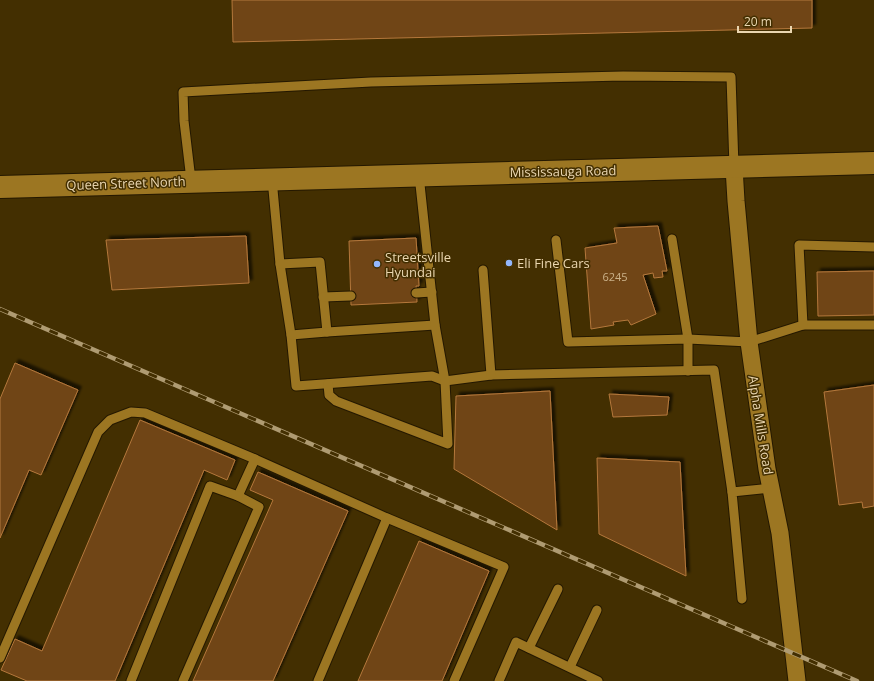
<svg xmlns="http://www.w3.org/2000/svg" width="874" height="681" font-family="'Open Sans',sans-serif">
<defs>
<filter id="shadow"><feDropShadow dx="3.5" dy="-3.5" stdDeviation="1" flood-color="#0009"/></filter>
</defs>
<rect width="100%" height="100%" fill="#432f01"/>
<g fill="#6f4416" stroke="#b5783c" filter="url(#shadow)">
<polygon points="232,0 812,0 812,28 233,42"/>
<polygon points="658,226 667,271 662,271 663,277 654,278 653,273 643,275 656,314 631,325 628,320 613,322 614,325 591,329 585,248 617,243 614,228"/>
<polygon points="246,236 249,283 112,290 106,240"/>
<polygon points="416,238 419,286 416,286 417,302 351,305 349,241"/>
<polygon points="874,271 874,315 818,316 817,272"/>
<polygon points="15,363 78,390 41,475 29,470 0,538 0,399"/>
<polygon points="874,385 874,506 863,508 862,502 839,505 824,392"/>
<polygon points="550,391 557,530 454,469 456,396"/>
<polygon points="609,394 669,397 667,415 613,417"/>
<polygon points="140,420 235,460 227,480 204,470 115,681 27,681 1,670 15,639 42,651"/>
<polygon points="597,458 680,462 686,576 599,534"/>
<polygon points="258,472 348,511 273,681 193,681 273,500 250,490"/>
<polygon points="419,541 489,571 442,681 358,681"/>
</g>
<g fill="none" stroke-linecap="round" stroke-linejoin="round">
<defs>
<g id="service">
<polyline points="272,179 280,264 291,335 296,386 432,376 445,381 491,375 714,370 732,492"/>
<polyline points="191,180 184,121 183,92 371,82 623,76 731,77 734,167"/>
<polyline points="672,239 688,339 688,371"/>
<polyline points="556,240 568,342 688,339 749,342 803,325 874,325"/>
<polyline points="280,264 320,262 327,332 291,335"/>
<polyline points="483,270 491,375"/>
<polyline points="416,293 432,292"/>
<polyline points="323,297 351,296"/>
<polyline points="803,325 799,245 874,247"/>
<polyline points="327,332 435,325"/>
<polyline points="328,384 329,395 336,401 448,444 445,381 435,325 419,175"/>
<polyline points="255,459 387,518 318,681"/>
<polyline points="387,518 504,567 454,681"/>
<polyline points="742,599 732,492 771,488"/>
<polyline points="529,648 558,589"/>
<polyline points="0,658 98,432 110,420 131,412 145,413 255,459 238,496 259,507 183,681"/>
<polyline points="570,667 597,610"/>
<polyline points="131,681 210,486 238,496"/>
<polyline points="499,681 516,642 598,681"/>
</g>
<polyline id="minor" points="734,167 736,201 749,342 767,469 780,533 797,681"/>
<polyline id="secondary" points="0,187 874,163"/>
</defs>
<use href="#service" stroke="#241801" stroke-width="11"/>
<use href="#minor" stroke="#241801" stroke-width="19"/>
<use href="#secondary" stroke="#241801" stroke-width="24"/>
<use href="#service" stroke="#9c7622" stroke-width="9"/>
<use href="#minor" stroke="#9c7622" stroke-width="17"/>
<use href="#secondary" stroke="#9c7622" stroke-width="22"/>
<defs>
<polyline id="rail" points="0,309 857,681"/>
</defs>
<use href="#rail" stroke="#af9b72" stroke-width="4.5"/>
<use href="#rail" stroke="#432f01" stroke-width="3" stroke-dasharray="9" stroke-linecap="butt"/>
</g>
<g fill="#93b7fd" stroke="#432f01" stroke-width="1.5">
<circle cx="509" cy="263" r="4"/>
<circle cx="377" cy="264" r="4"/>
</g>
<g text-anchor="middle" stroke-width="3" stroke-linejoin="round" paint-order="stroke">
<g font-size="11" fill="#cbb28a">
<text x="615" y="281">6245</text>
</g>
<g font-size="13" fill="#ead6b0" stroke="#432f01">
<text transform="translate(563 171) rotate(-1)" y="5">Mississauga Road</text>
<text transform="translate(126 183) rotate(-2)" y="5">Queen Street North</text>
<text transform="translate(761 425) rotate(81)" y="5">Alpha Mills Road</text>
</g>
<g font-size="13" fill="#ead6b0" stroke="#432f01" text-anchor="start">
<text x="385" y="262">Streetsville<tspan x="385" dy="15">Hyundai</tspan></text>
<text x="517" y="268">Eli Fine Cars</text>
</g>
</g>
<path d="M738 26v6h53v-6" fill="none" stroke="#ead6b0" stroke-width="2"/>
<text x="744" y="26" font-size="12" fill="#ead6b0" stroke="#432f01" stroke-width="3" paint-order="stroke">20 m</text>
</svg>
